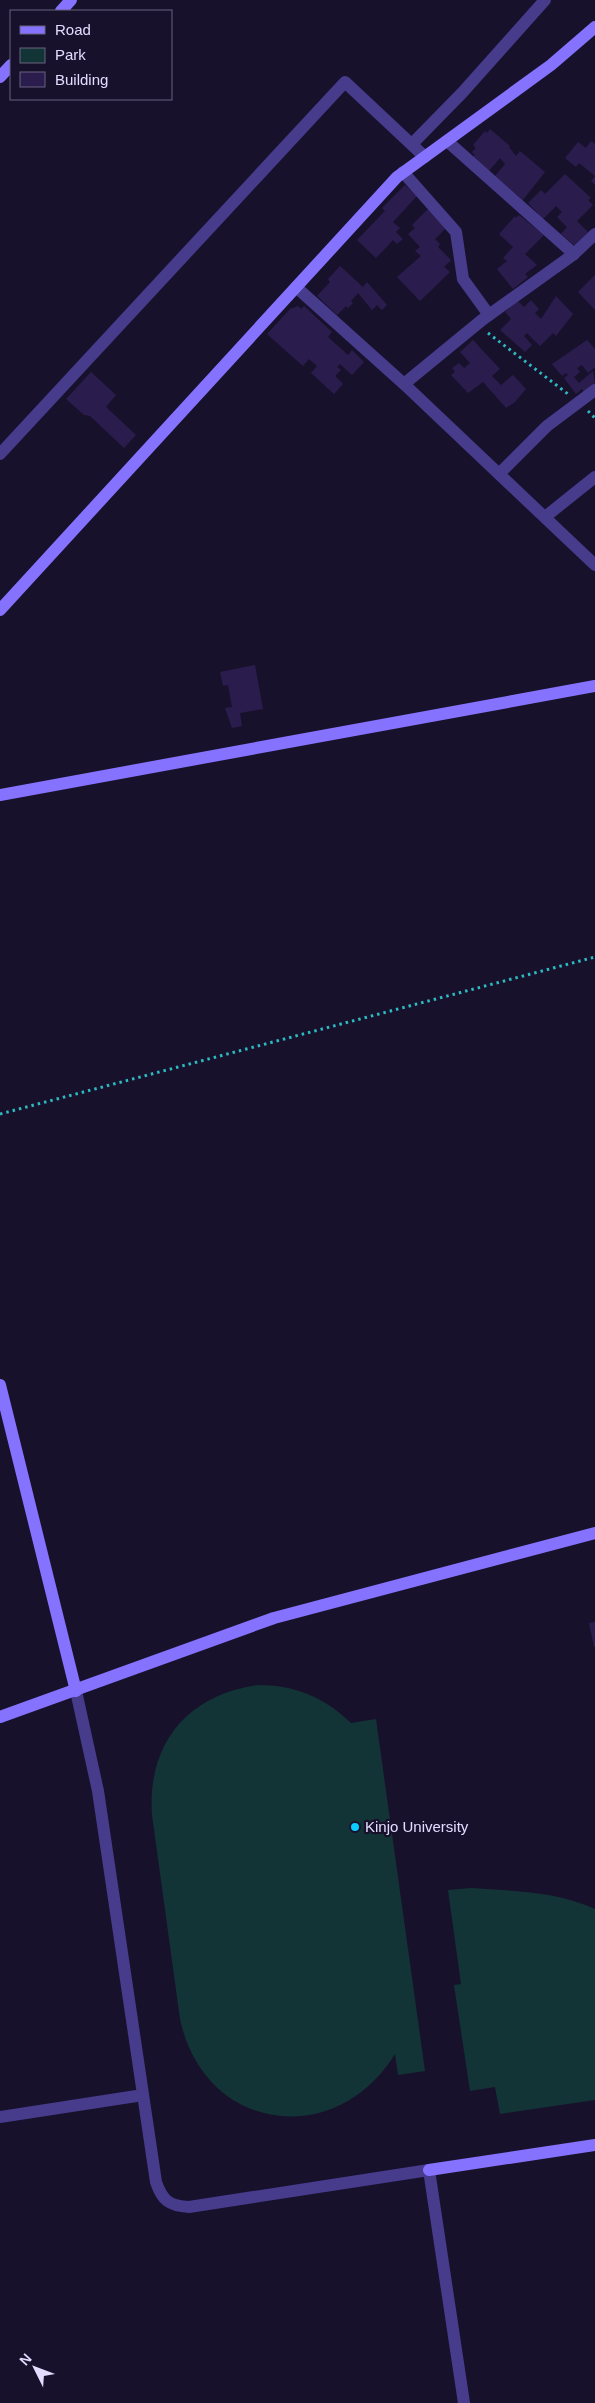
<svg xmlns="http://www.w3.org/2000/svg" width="595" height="2403" font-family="Helvetica,sans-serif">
<rect width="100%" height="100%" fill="#18112c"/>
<g fill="#133436">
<path d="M257,1685C295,1685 324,1697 351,1723L376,1719L425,2071L398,2075L395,2054C335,2151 204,2132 180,2019L152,1815C147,1744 187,1695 257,1685Z"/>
<path d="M471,1888C512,1891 557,1891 595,1909V2100L500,2114L495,2087L470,2091L454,1985L461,1984L448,1890Z"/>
</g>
<g fill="#2b1c4e">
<polygon points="490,129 510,146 509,147 516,156 520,151 545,172 523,200 495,176 505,164 500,158 489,171 472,158 475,155 472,152 476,148 473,145 485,131 487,133"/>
<polygon points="591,141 595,144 595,185 591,181 595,176 579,163 576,167 565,158 578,142 586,148"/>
<polygon points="565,174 591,198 588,200 593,205 577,221 588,232 575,246 561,234 567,227 557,217 562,212 556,206 543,219 528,203 541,190 545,194"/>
<polygon points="405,185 417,196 393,222 400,228 396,232 403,239 397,244 393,240 376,258 357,240 385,211 382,208"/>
<polygon points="428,209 446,228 435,239 440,244 438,247 451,260 444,267 450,272 420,301 397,277 421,256 415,251 420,247 408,234 415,228 412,225"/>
<polygon points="519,215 544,235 525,254 537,265 525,274 528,277 513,289 497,269 507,261 503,258 513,247 499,234 515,216 516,218"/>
<polygon points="340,266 363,287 367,282 387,305 382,310 377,305 372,310 358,293 351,301 353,303 348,308 346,306 337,315 317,296 330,282 328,279"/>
<polygon points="595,275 595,310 578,292"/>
<polygon points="556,296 573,314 556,336 553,333 540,346 527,333 524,336 532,345 525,352 500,330 511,319 505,312 517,300 524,307 531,300 539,309 535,313 541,319"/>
<polygon points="298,306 301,309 304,306 332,332 328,337 348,355 352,350 364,362 352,375 340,364 337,367 341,370 335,376 343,384 334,394 311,373 317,366 309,359 303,366 267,334 290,309"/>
<polygon points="473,340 500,369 492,376 501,385 513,375 526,389 515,402 506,408 483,382 468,393 451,375 455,372 452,368 459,363 464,368 470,363 460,352"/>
<polygon points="587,340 595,349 595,367 588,373 582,365 577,368 580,372 574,377 579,383 593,371 595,383 584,392 582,389 576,394 564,378 568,375 566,373 562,376 552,364"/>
<polygon points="91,372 116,395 106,407 136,435 124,448 90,416 84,415 66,399"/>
<polygon points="255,665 263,709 240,713 242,726 232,728 225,708 232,707 228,685 223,686 220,672"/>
<polygon points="595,1622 595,1647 594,1647 589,1623"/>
</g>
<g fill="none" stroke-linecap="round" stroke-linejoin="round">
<g stroke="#2dbac1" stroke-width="3" stroke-dasharray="2.5 4" stroke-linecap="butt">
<polyline points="488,333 568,394"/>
<polyline points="588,411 595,418"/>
<polyline points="0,1114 595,957"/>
</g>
<g stroke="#473b8c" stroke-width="12">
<polyline points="447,141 574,254"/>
<polyline points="412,144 462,93 545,0"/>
<polyline points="403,172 456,232 463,279 489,315"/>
<polyline points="296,287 404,384 595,565"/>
<polyline points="404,384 482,320 574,254 595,234"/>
<polyline points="0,454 345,82 425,157"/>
<polyline points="499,474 547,426 595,390"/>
<polyline points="545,517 595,477"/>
<path d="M76,1691L98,1791L156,2182C162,2200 169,2206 189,2207L429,2170L464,2403"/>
<polyline points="0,2117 143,2095"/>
</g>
<g stroke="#8573ff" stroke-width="12">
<polyline points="61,11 71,0"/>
<polyline points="0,77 11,65"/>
<polyline points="0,610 397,177 551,65 595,27"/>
<polyline points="0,795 595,686"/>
<polyline points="0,1385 76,1691"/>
<polyline points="0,1717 274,1618 595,1533"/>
<polyline points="429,2170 595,2145"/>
</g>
</g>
<circle fill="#08cbff" stroke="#18112c" stroke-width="2" cx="355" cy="1827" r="5"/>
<g text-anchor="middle" stroke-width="4.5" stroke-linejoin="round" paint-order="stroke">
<g font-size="15" fill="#e3dcff" stroke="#18112c" text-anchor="start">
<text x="365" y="1832">Kinjo University</text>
</g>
</g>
<rect x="10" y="10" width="162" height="90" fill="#18112c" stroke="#696280"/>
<rect x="20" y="26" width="25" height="8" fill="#8573ff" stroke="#696280"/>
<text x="55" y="35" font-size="15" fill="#e3dcff">Road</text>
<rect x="20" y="48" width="25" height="15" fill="#133436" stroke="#696280"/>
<text x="55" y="60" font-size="15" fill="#e3dcff">Park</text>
<rect x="20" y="72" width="25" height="15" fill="#2b1c4e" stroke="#696280"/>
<text x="55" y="85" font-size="15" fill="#e3dcff">Building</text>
<g transform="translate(35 2368) rotate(312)" stroke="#18112c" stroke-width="4" paint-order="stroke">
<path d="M0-4L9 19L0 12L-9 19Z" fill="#e3dcff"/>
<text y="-8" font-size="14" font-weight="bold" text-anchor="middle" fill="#e3dcff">N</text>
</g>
</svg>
